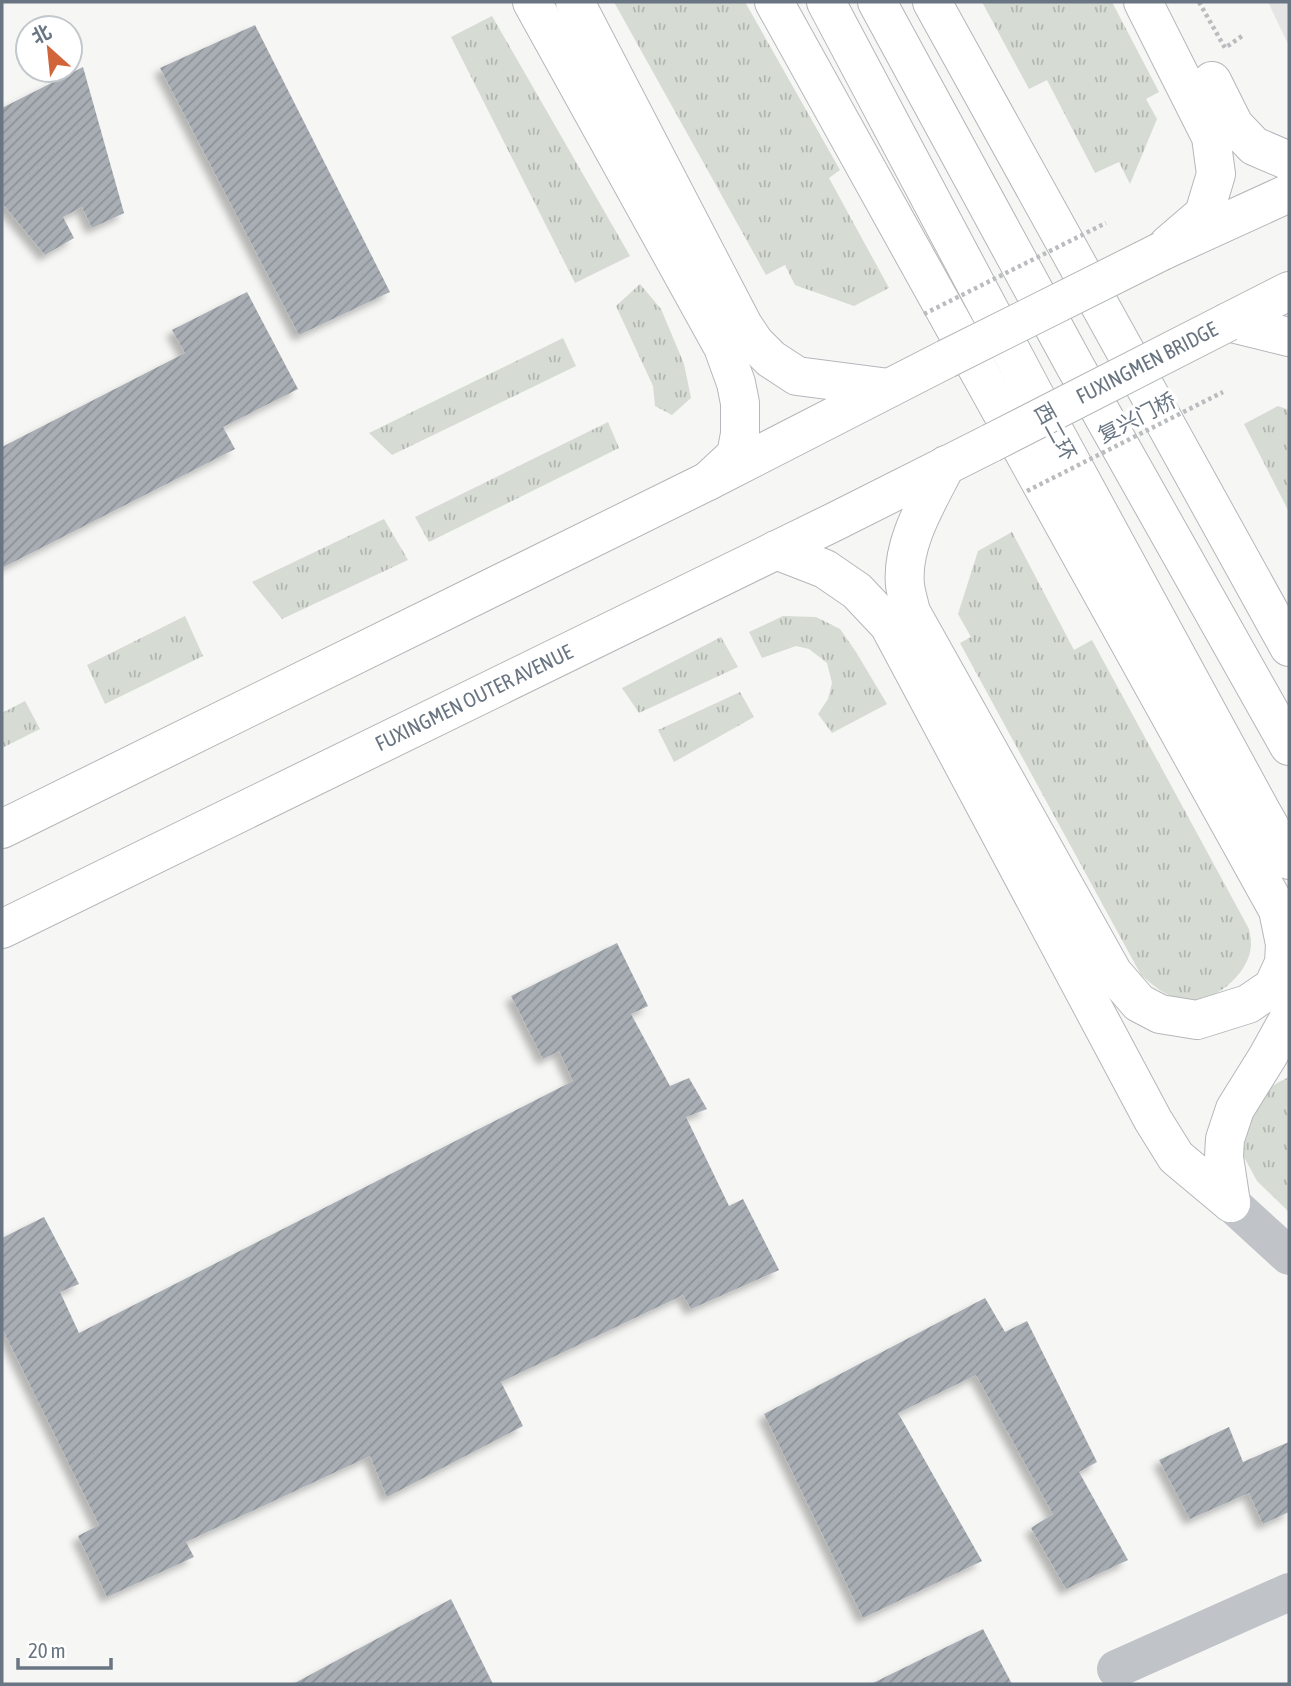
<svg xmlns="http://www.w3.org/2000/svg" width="1291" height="1686" font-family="'Asap Condensed','Noto Sans SC',sans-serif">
<defs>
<pattern id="grass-tufts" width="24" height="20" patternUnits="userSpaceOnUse" patternTransform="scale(1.75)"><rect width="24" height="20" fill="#d6dbd3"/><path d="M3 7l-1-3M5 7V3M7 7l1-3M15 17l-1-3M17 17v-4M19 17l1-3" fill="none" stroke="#b2b6b1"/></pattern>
<pattern id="building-hatch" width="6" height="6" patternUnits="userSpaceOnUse" patternTransform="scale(1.75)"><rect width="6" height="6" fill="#a8aeb4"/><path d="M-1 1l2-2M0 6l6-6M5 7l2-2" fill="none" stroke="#8d9298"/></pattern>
<filter id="shadow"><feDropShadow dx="-6" dy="6" stdDeviation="3.5" flood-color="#0004"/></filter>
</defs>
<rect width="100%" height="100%" fill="#f6f6f4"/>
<polygon fill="#e4e5e4" points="1268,2 1289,2 1289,46"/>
<g fill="url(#grass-tufts)">
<polygon points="614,2 745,2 840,170 829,178 889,288 854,306 795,285 785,265 766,275"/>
<polygon points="982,2 1112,2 1159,92 1146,99 1157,119 1130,184 1119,162 1095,173 1047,80 1029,89"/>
<polygon points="492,16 630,256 575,283 451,37"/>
<polygon points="640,284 661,309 684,364 691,398 672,415 655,406 653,386 616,306"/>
<polygon points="563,338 576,366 392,455 369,433"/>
<polygon points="1278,406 1289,410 1289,512 1244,424"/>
<polygon points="608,422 619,448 429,542 415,517"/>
<polygon points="384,519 408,560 282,619 252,582"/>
<path d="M1012,532L1074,650L1092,640L1249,929C1250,934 1251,940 1251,945C1250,974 1211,1007 1182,1000C1165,996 1154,986 1141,975L960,643L971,637L958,614L978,551Z"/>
<polygon points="185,616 203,656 105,704 87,665"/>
<polygon points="783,616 816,617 840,629 856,652 887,704 832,733 818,714 828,699 832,683 827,663 809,649 796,646 762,658 749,632"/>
<polygon points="721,637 738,667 639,713 622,688"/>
<polygon points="740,692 754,717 674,762 658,730"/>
<polygon points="25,701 40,729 2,748 2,713"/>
<polygon points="1289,1077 1289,1212 1257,1181 1244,1157 1241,1128 1256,1099 1277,1083"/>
</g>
<g fill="url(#building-hatch)" filter="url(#shadow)">
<polygon points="255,25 390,292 299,335 160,68"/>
<polygon points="83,67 124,213 92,228 82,207 63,217 74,238 45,255 2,203 2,108"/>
<polygon points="247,292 298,389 223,427 235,449 2,568 2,447 185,353 172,330"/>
<polygon points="617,943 648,1006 631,1014 670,1086 689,1078 707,1109 686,1117 729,1206 743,1199 779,1270 691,1309 683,1295 501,1382 523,1426 387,1497 370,1456 186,1542 194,1557 107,1597 78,1536 99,1525 2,1328 2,1238 44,1217 79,1284 60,1292 79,1333 573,1081 559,1051 543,1059 511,996"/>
<polygon points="985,1298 1005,1332 1027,1321 1097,1462 1079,1472 1128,1560 1066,1589 1031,1528 1053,1514 976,1375 898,1413 982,1561 863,1618 764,1414"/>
<polygon points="1229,1427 1243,1462 1289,1442 1289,1512 1263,1524 1249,1493 1190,1519 1159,1460"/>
<polygon points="451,1599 493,1684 293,1684"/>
<polygon points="983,1629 1012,1684 871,1684"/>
</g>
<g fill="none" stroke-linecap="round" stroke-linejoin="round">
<defs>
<g id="major">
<polyline points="532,2 723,347 736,383 740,403 740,434 736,455 708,481"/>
<polyline points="575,2 743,325 755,343 771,359 797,376 889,388"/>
<path d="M774,2L1278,910L1285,944L1284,963L1273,987L1248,1004L1197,1020L1160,1014L1139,1003L1113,973L911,612C909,603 906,594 905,585C901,543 928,501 946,465"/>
<polyline points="932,2 1289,647"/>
<polyline points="1143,2 1211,137 1216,174 1204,214 1168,245"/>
<polyline points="1212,81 1234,125 1254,146 1289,161"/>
<polyline points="1228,322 1289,337"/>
<polyline points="776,550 825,569 857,591 889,625 1153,1120 1176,1157 1231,1203"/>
<polyline points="1231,1203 1224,1157 1225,1139 1235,1109 1268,1056 1289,1018"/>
</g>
<g id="highway">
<polyline points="826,2 1034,394 1261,811 1289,860"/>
<polyline points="877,2 1075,366 1289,746"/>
<polyline points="1162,251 1289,193"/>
<polyline points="1228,322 1289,291"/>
<polyline points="2,829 708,481 946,359"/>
<polyline points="2,929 836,521 991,443"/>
</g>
</defs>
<use href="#major" stroke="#b4b7bb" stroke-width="40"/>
<use href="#highway" stroke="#b3b6b9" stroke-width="40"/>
<polyline stroke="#babcbf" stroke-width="4.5" stroke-dasharray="3.5 3.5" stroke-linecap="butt" points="1199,2 1225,48 1242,36"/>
<g stroke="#c0c3c7" stroke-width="38">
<polyline points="1231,1203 1289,1256"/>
<polyline points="1116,1669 1289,1592"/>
</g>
<use href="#major" stroke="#fff" stroke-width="38"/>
<use href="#highway" stroke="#fff" stroke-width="38"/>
<defs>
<g id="highway-bridge">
<polyline points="946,359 1162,251"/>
<polyline points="991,443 1228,322"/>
</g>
</defs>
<use href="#highway-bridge" stroke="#b3b6b9" stroke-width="40" stroke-linecap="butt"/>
<g stroke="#babcbf" stroke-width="4.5" stroke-dasharray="3.5 3.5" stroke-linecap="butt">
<polyline points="924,314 1106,223"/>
<polyline points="1027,491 1223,392"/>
</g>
<use href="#highway-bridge" stroke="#fff" stroke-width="38"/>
</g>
<g text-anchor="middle" stroke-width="7" stroke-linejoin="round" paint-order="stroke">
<g font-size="21" fill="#697582" stroke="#fff">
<text transform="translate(1147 363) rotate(-27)" y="7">FUXINGMEN BRIDGE</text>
<text transform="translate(1137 418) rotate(-27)" y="7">复兴门桥</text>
<text transform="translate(1055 432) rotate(61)" y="7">西二环</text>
<text transform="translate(474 698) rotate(-26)" y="7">FUXINGMEN OUTER AVENUE</text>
</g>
</g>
<rect width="1291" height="1686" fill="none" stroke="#697582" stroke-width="7"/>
<g transform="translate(49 49) rotate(333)"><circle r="33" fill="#ffffff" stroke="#c3c8cd" stroke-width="2"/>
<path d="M0-5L12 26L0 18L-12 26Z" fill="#d16539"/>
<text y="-10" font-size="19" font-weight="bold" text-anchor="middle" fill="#697582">北</text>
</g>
<path d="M18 1658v10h93v-10" fill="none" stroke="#697582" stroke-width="3.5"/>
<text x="28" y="1658" font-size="21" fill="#697582" stroke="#ffffff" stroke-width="5" paint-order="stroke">20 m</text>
</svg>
